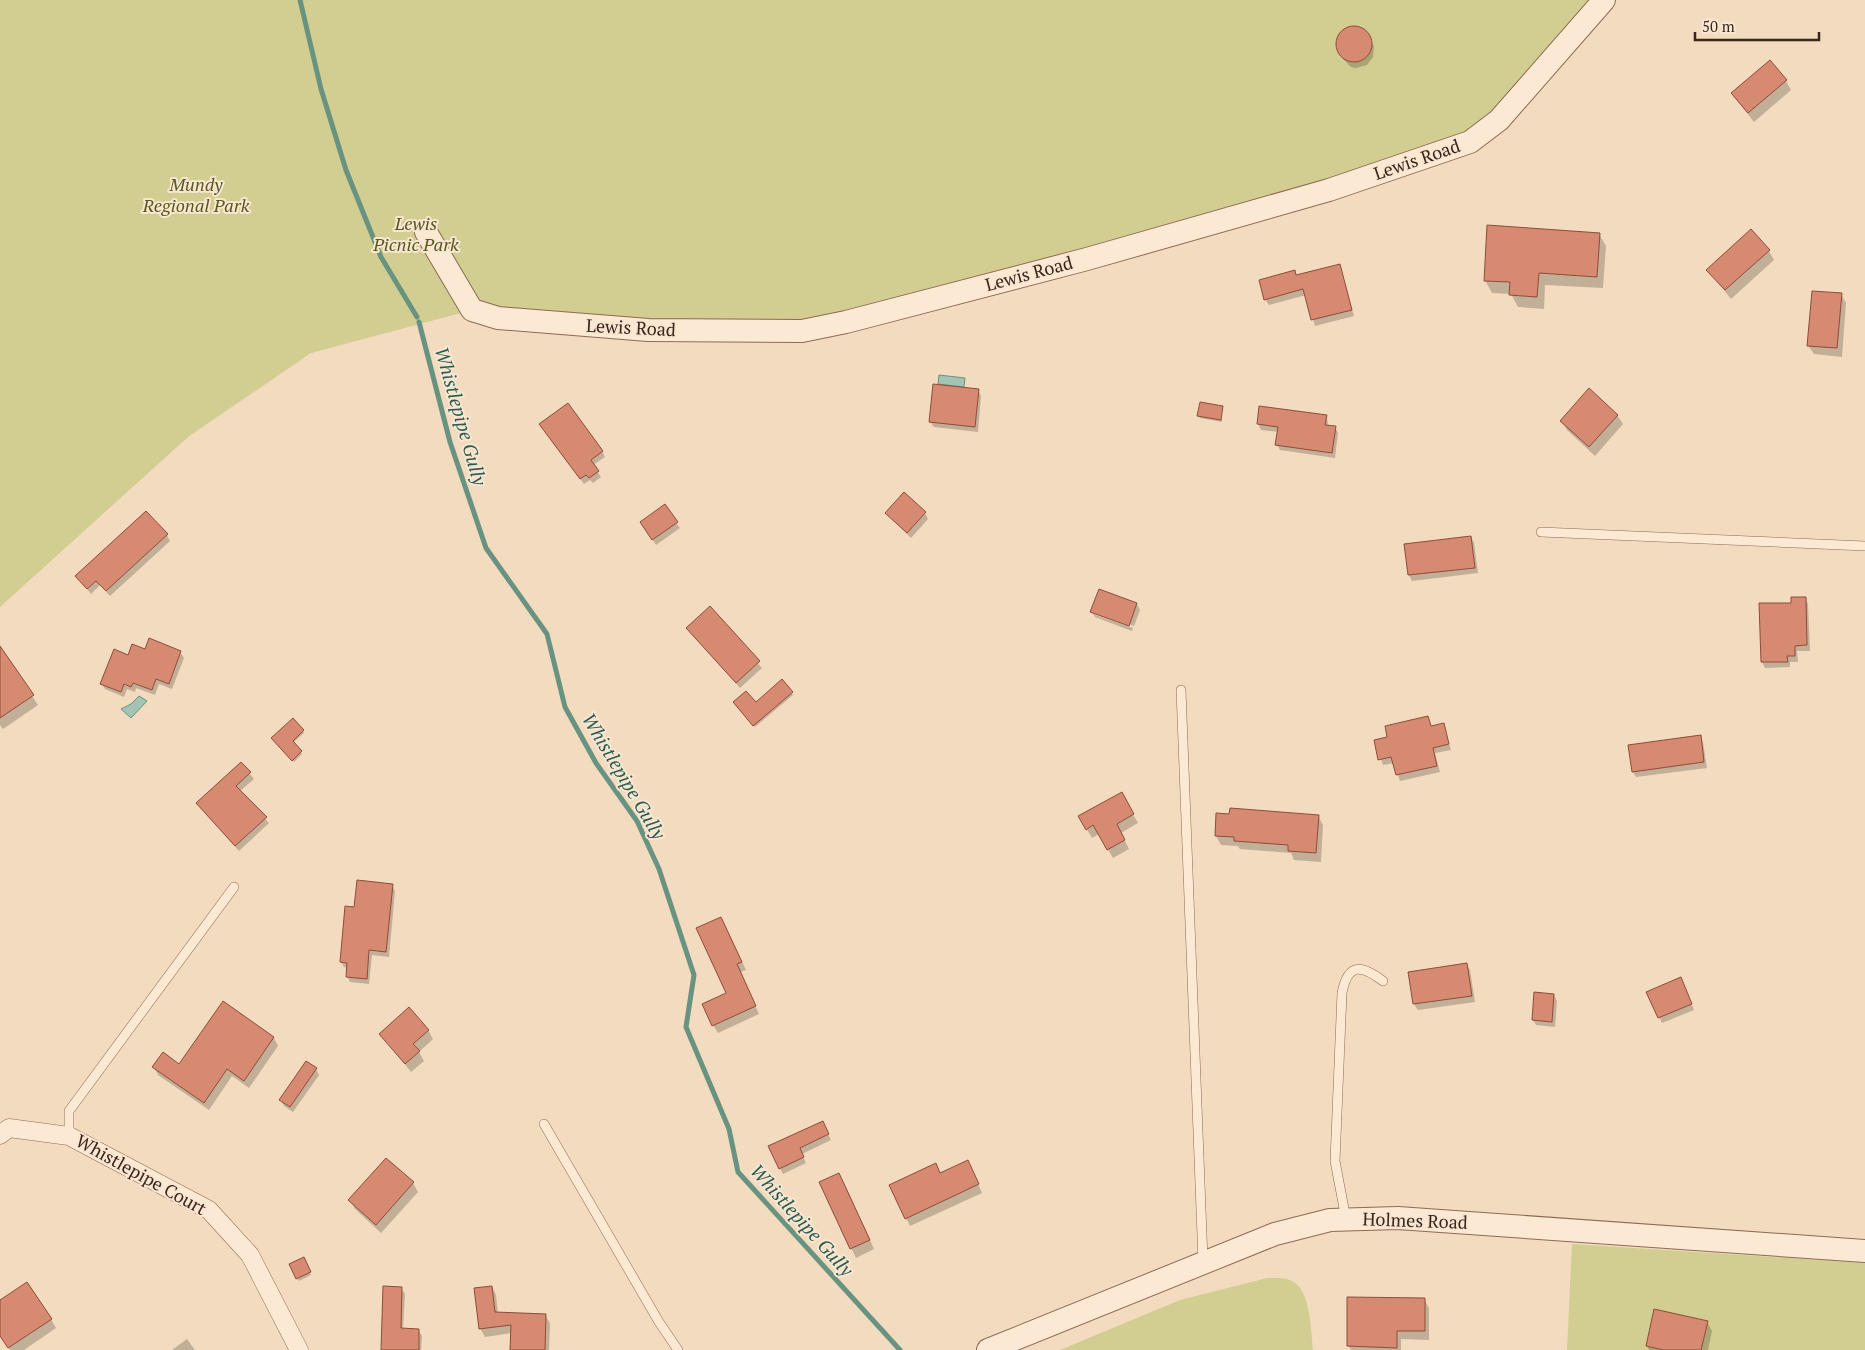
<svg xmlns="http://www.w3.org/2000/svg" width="1865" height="1350" font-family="'PT Serif',serif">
<rect width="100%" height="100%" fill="#f2dbbf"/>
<g fill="#d2ce92">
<polygon points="0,0 1609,0 1470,142 802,331 472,310 311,353 188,437 0,607"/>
<polygon points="1572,1244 1865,1263 1865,1350 1567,1350"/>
<path d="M1267,1278C1275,1278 1286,1277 1294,1282C1311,1293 1311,1332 1313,1350H1060L1180,1300Z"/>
</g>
<g fill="#a3c4b5" stroke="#699381">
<polygon points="939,375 965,378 964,387 938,384"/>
<polygon points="139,696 147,701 131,718 121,709 131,704"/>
</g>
<g fill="#0003">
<polygon points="1353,27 1364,31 1374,46 1373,57 1367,65 1356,68 1351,67 1343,59 1337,41 1343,31"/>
<polygon points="1786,81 1791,90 1754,122 1732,94"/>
<polygon points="1599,234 1606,246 1603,288 1545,285 1544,309 1518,307 1511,294 1492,293 1485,280"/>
<polygon points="1769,251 1774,260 1731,299 1708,270"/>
<polygon points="1340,266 1354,316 1315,326 1306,295 1269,305 1265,299 1294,271 1297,276"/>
<polygon points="1841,294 1846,303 1842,357 1814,354 1808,345"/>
<polygon points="978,390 981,396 978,432 934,427 930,422"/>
<polygon points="1222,407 1222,422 1200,418 1199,416"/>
<polygon points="1617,415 1623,424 1595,456 1567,430 1562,421"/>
<polygon points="1326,416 1329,426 1335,427 1338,433 1335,458 1280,450 1277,445 1278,432 1261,430 1258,424"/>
<polygon points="544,429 602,451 605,457 593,465 601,477 593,483 590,480 584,484"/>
<polygon points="886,513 925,513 928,519 911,538"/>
<polygon points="676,523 680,528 656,545 645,528"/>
<polygon points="167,535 170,541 110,596 100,585 91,594 77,576"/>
<polygon points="1471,537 1474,543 1478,573 1412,581 1409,575 1405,545"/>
<polygon points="1805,598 1808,604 1810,651 1797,651 1798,662 1790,662 1790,667 1765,668 1762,662 1760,604 1792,604"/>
<polygon points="1137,604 1140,610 1134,626 1095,612 1095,615 1133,628 1132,631 1095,617 1092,612"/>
<polygon points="710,608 762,668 740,688 688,628"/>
<polygon points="0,648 38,705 3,729 0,725"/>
<polygon points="146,650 180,652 184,658 172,689 159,684 155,695 136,688 135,692 127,689 124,697 105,689 102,684"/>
<polygon points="792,693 793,695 755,727 736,705 756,703"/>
<polygon points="1428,717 1432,727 1443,725 1451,750 1435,753 1440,772 1400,781 1394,763 1383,765 1375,741 1389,738"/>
<polygon points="303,731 304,733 293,743 302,754 294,762 274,741"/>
<polygon points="1700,737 1703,742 1707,768 1636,777 1633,772"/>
<polygon points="241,763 254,779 240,791 269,823 239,851 197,803"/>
<polygon points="1121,794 1138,823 1121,833 1129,849 1113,858 1099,834 1092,838 1080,817"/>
<polygon points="1230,816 1318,816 1323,825 1321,862 1294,860 1291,853 1240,849 1238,846 1221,845 1216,836"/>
<polygon points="392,885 395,891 389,957 372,955 369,984 350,982 347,976 348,968 344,967 341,962"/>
<polygon points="721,918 746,970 740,972 759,1014 718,1033 713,1025 727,993"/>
<polygon points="1467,965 1470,970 1475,1002 1418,1010 1414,1004 1410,973"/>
<polygon points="1683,984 1694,1010 1662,1023 1648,993"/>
<polygon points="1554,995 1557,1001 1555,1027 1536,1025 1533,1020"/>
<polygon points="428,1030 433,1039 419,1052 424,1061 411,1072 381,1034"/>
<polygon points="274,1038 278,1046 249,1088 232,1076 209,1110 158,1075 154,1067 180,1066"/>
<polygon points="316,1069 319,1075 293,1112 284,1106 281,1100"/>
<polygon points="825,1128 831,1140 802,1154 806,1163 783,1174 770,1147"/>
<polygon points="386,1159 413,1183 418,1192 381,1233 355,1209 350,1200"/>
<polygon points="972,1170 982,1193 910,1226 906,1218 940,1174"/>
<polygon points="820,1183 844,1183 874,1249 856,1258"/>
<polygon points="303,1259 311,1275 299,1281 291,1265"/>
<polygon points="492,1287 496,1295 498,1314 545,1315 550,1323 549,1350 512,1350 512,1333 485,1337 480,1328"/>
<polygon points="401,1288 405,1294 403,1329 418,1330 422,1336 421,1350 382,1350"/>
<polygon points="1424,1299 1429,1308 1429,1340 1401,1339 1401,1350 1351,1350 1348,1345"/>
<polygon points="0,1302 51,1319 56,1328 24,1350 10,1350 0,1335"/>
<polygon points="1707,1322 1712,1331 1708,1350 1649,1350 1647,1346"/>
<polygon points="187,1339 195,1350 172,1350"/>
</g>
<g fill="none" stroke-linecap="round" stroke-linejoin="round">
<g stroke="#699381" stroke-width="5">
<polyline points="300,0 321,89 346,170 381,257 417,317"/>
<polyline points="419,322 450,442 486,548 547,634 565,707 596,763 637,821 659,869 694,975 686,1027 729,1129 738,1172 900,1350"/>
</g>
</g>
<g fill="#d58a71" stroke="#8f4c39">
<circle cx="1354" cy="44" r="18"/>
<polygon points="1770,60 1787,80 1748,113 1731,93"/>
<polygon points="1487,225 1600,233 1597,277 1539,273 1537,297 1509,295 1510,282 1484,281"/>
<polygon points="1751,229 1770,250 1725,290 1706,270"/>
<polygon points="1340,264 1352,310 1311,320 1303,289 1264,300 1259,280 1295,270 1296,275"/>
<polygon points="1812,291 1842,293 1837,348 1807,346"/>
<polygon points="933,384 979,389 975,427 929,422"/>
<polygon points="1589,388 1618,415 1589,447 1560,421"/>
<polygon points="1200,402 1223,406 1221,420 1197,416"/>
<polygon points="568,403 603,451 591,460 599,471 589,478 586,475 580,479 539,424"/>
<polygon points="1259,406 1327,415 1325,425 1336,426 1332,453 1275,445 1278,427 1257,424"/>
<polygon points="904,492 926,512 907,533 885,513"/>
<polygon points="665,504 678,522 652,540 640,522"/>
<polygon points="146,511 168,534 106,591 96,581 87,589 75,576"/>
<polygon points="1471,536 1475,568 1408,575 1404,544"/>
<polygon points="1099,589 1137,603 1129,626 1090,612"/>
<polygon points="1791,597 1806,597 1807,645 1795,646 1795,656 1787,656 1788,662 1761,662 1759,603 1791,603"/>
<polygon points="710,606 760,661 736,683 686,628"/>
<polygon points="149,638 181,651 169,684 156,679 152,690 133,683 131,687 124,684 121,692 100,684 114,649 128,655 132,644 145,649"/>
<polygon points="0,646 34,695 0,718"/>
<polygon points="782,679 793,692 753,726 733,702 746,691 756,702"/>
<polygon points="1428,716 1431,726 1444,723 1449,744 1433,748 1437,766 1396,775 1391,757 1378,760 1374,740 1387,737 1385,726"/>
<polygon points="293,718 304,730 293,741 302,751 292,761 271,738"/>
<polygon points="1701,735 1704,762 1632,772 1628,745"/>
<polygon points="241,762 251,772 236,786 267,817 235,846 196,803"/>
<polygon points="1122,792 1134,814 1117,824 1125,840 1107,850 1093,825 1086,830 1078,816"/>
<polygon points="1230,808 1319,815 1316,853 1288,851 1288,845 1234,841 1234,837 1215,836 1216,813 1229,814"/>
<polygon points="357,880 393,884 386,952 369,950 367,979 346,977 347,963 340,962 345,906 354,907"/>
<polygon points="721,917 742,962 737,964 756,1006 712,1026 702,1004 726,993 696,928"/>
<polygon points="1467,963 1472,996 1413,1004 1408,972"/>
<polygon points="1681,977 1692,1004 1658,1018 1646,992"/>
<polygon points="1534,992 1554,994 1552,1022 1532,1020"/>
<polygon points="223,1001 274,1037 244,1081 227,1069 204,1103 152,1067 163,1052 179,1064"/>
<polygon points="409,1007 429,1030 413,1044 420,1051 405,1064 379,1034"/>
<polygon points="306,1061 317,1068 290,1107 279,1100"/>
<polygon points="823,1121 829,1134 800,1148 804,1157 779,1169 768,1146"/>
<polygon points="386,1158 414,1182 376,1225 348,1200"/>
<polygon points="968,1160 979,1184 905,1219 889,1185 936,1163 940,1173"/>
<polygon points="839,1173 870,1240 850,1249 819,1182"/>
<polygon points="304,1257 311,1272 296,1279 289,1264"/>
<polygon points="27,1282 52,1319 8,1348 0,1336 0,1300"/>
<polygon points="383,1286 402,1287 401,1328 419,1329 419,1350 381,1350"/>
<polygon points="492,1286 495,1312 546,1314 545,1350 510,1350 511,1325 479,1329 474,1288"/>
<polygon points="1347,1297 1425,1298 1425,1331 1397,1331 1397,1348 1347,1346"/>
<polygon points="1654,1309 1708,1321 1701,1350 1663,1350 1646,1346"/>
</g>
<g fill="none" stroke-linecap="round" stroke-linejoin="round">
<defs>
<g id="service">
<polyline points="1541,532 1865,546"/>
<polyline points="1181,690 1203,1261"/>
<polyline points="544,1124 659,1322 678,1350"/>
<polyline points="69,1136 69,1111 234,887"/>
<path d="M1346,1219L1335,1161L1342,993C1348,962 1362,965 1383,981"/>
</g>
<polyline id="minor" points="0,1135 9,1128 69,1136 209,1210 250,1255 299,1350"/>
<g id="tertiary">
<polyline points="426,232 472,310 498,318 648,330 802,331 846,322 1087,259 1329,190 1470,142 1499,120 1604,0"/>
<polyline points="988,1350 1275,1234 1330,1220 1398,1218 1865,1251"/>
</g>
</defs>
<use href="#service" stroke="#8d6a55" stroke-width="10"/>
<use href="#minor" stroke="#8d6a55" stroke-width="19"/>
<use href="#tertiary" stroke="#8d6a55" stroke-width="24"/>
<use href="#service" stroke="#fce9d4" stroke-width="9"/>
<use href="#minor" stroke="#fce9d4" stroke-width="18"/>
<use href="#tertiary" stroke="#fce9d4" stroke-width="22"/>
</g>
<g text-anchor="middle" stroke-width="4" stroke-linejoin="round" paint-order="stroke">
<g font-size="18" fill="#3b261c" stroke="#f9e6d0">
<text transform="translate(1417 160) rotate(-19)" y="6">Lewis Road</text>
<text transform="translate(1029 274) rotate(-15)" y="6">Lewis Road</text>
<text transform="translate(631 328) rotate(3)" y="6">Lewis Road</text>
<text transform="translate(141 1175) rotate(29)" y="6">Whistlepipe Court</text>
<text transform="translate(1415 1221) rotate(2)" y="6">Holmes Road</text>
</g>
<g font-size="18" font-style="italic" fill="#555a20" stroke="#f9e6d0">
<text x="196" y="191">Mundy<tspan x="196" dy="21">Regional Park</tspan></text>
<text x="416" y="230">Lewis<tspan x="416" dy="21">Picnic Park</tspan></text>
</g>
<g font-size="19" font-style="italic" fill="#295d51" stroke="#f9e6d0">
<text transform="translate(461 416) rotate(74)" y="7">Whistlepipe Gully</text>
<text transform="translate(624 776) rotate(59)" y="7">Whistlepipe Gully</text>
<text transform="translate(802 1220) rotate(48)" y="7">Whistlepipe Gully</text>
</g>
</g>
<path d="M1695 32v8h124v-8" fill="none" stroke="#3b261c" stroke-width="2.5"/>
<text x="1702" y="32" font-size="15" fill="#3b261c" stroke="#f9e6d0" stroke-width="4" paint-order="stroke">50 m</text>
</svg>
